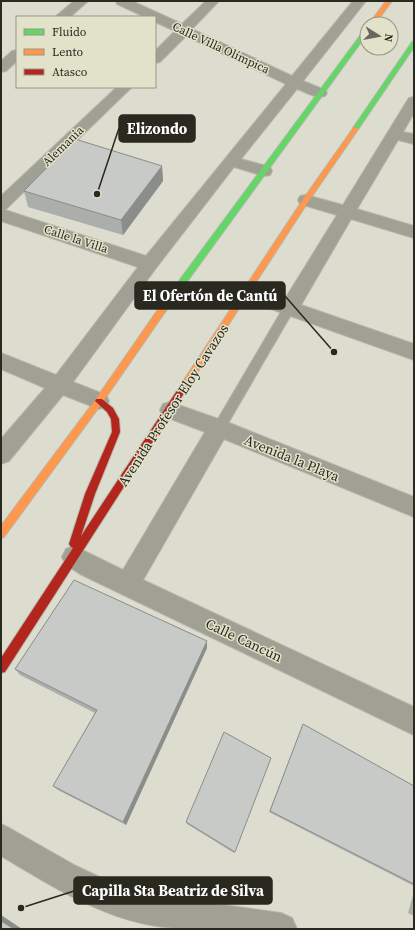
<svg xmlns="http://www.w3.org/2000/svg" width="415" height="930" font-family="'Source Serif 4',serif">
<rect width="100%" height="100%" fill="#dcdccf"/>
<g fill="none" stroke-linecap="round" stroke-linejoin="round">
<defs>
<polygon id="lane" points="289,304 293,305 295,308 223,432 219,433 215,432 213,428 215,424 285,305"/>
<g id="street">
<polygon points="74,1 88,1 70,17 55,17"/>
<path d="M116,1H132L182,24L206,1H219L192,29L292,76L353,1H366L303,81L325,90L327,93L325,96C315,99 306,92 297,89L241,159L270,167L272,171L270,175L264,176L234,167L156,268L73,382L106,395L109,401L106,407L99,409L63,395L9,461L1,464V439L45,388L1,369V353L56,375L138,267L1,221V196L117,87H132L5,210L146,256L286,84L186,36L160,62L155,63V51L175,31L155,22V17H145L117,4Z"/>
<polygon points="17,50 17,61 6,71 1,72 1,61 12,51"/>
<polygon points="414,97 414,113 403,132 414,134 414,144 398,140 357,209 414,226 414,238 351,219 301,305 414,344 414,360 240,298 238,293 240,288 247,286 285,299 337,215 300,204 298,200 300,196 306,195 343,205 407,101 409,98"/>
<polygon points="170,402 227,422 414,497 414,517 224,439 143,580 414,707 414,735 80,574 66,565 62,557 66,549 74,546 123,570 205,432 163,416 160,410 163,404"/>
<path d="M1,824L11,829L76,866L123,888L146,894L281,913L292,918L297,929C270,929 244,929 218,929C193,929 169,929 145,924C93,913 47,883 1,856Z"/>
</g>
<g id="fast">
<polygon points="367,28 367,34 165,312 159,312 158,310 159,308 365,29"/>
<polygon points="414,41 414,47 359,128 354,129 353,128 412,42"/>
</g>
<g id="slow">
<polygon points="386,1 392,1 375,24 369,24"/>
<polygon points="354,127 359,128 308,202 188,387 182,387 181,385 182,383 304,198"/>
<polygon points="162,307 166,310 165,312 102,403 4,537 1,538 1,526 96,399 159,308"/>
</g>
<polygon id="jam" points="185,382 188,383 189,385 188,387 5,672 1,673 1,658 73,548 71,547 69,544 85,494 112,432 111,419 107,412 95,401 96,399 102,399 113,408 119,419 120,432 95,494 81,536 182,383"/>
</defs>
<use href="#lane" stroke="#b8b7ad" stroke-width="2"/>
<use href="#street" stroke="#b8b7ad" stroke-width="2"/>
<use href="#fast" stroke="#b8b7ad" stroke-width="2"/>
<use href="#slow" stroke="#b8b7ad" stroke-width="2"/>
<use href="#jam" stroke="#b8b7ad" stroke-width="2"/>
<use href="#lane" fill="#a0a094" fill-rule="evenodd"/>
<use href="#street" fill="#a0a094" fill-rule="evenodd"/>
<use href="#fast" fill="#63d668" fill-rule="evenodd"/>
<use href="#slow" fill="#ff974d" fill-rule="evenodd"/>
<use href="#jam" fill="#b3261e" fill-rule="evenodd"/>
</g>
<g fill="#abaeab">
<polygon points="162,166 163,181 123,235 28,207 24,191"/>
<polygon points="207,641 207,648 126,825 58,790 53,786 95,713 20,675 15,669"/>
<polygon points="303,724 414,786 414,886 269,812"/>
<polygon points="186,822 235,852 234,853 187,824"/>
<polygon points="414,892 414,916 408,913"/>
</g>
<g fill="#8b8d8b">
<polygon points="162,166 163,181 123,235 121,220"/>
<polygon points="207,641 207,648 126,825 123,822"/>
<polygon points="1,915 22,929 14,929 1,921"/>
</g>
<g fill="#c7cac7" stroke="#8b8d8b">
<polygon points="75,139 162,166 121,220 24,191"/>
<polygon points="74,580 207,641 123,822 53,786 97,710 15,669"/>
<polygon points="303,724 414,786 414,884 270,811"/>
<polygon points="224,732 271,758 235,852 186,822"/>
<polygon points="1,921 14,929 1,929"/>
</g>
<g text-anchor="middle" stroke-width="3" stroke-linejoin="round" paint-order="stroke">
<g font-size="12" fill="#2a2920" stroke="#e2e1c9">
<text transform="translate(221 48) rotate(25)" y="4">Calle Villa Olímpica</text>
<text transform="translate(63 146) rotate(-44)" y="4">Alemania</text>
<text transform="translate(76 239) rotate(18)" y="4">Calle la Villa</text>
</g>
<g font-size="14" fill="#2a2920" stroke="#e2e1c9">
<text transform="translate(173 405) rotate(-57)" y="5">Avenida Profesor Eloy Cavazos</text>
<text transform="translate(292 458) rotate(22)" y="5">Avenida la Playa</text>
<text transform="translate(244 640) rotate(25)" y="5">Calle Cancún</text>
</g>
</g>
<path fill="none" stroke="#2a2920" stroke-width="1.5" d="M97 194L119 128M334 352L285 296M21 908L74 891"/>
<g fill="#2a2920" stroke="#e2e1c9" stroke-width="1.5">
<circle cx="97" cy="194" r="4"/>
<circle cx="334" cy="352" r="4"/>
<circle cx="21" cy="908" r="4"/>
</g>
<g fill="#2a2920" stroke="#2a2920" stroke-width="1.5">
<rect x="119" y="115" width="76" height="27" rx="4"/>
<rect x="135" y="282" width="150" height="27" rx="4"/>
<rect x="74" y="877" width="198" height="27" rx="4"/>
</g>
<g font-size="15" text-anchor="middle" font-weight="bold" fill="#fff">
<text x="157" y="134">Elizondo</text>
<text x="210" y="301">El Ofertón de Cantú</text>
<text x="173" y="896">Capilla Sta Beatriz de Silva</text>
</g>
<rect width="415" height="930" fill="none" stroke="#2a2920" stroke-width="4"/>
<rect x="16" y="16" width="140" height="72" fill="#e2e1c9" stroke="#989785"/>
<rect x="24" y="29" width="20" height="6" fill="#63d668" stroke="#989785"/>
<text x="52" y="36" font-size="12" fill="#2a2920">Fluido</text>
<rect x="24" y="49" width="20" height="6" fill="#ff974d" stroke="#989785"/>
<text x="52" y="56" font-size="12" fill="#2a2920">Lento</text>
<rect x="24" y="69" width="20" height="6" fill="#b3261e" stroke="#989785"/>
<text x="52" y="76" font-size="12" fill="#2a2920">Atasco</text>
<g transform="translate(379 36) rotate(101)"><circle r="19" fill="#e2e1c9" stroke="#989785"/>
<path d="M0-3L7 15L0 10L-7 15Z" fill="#68685d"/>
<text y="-6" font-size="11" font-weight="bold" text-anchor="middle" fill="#2a2920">N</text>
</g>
</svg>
